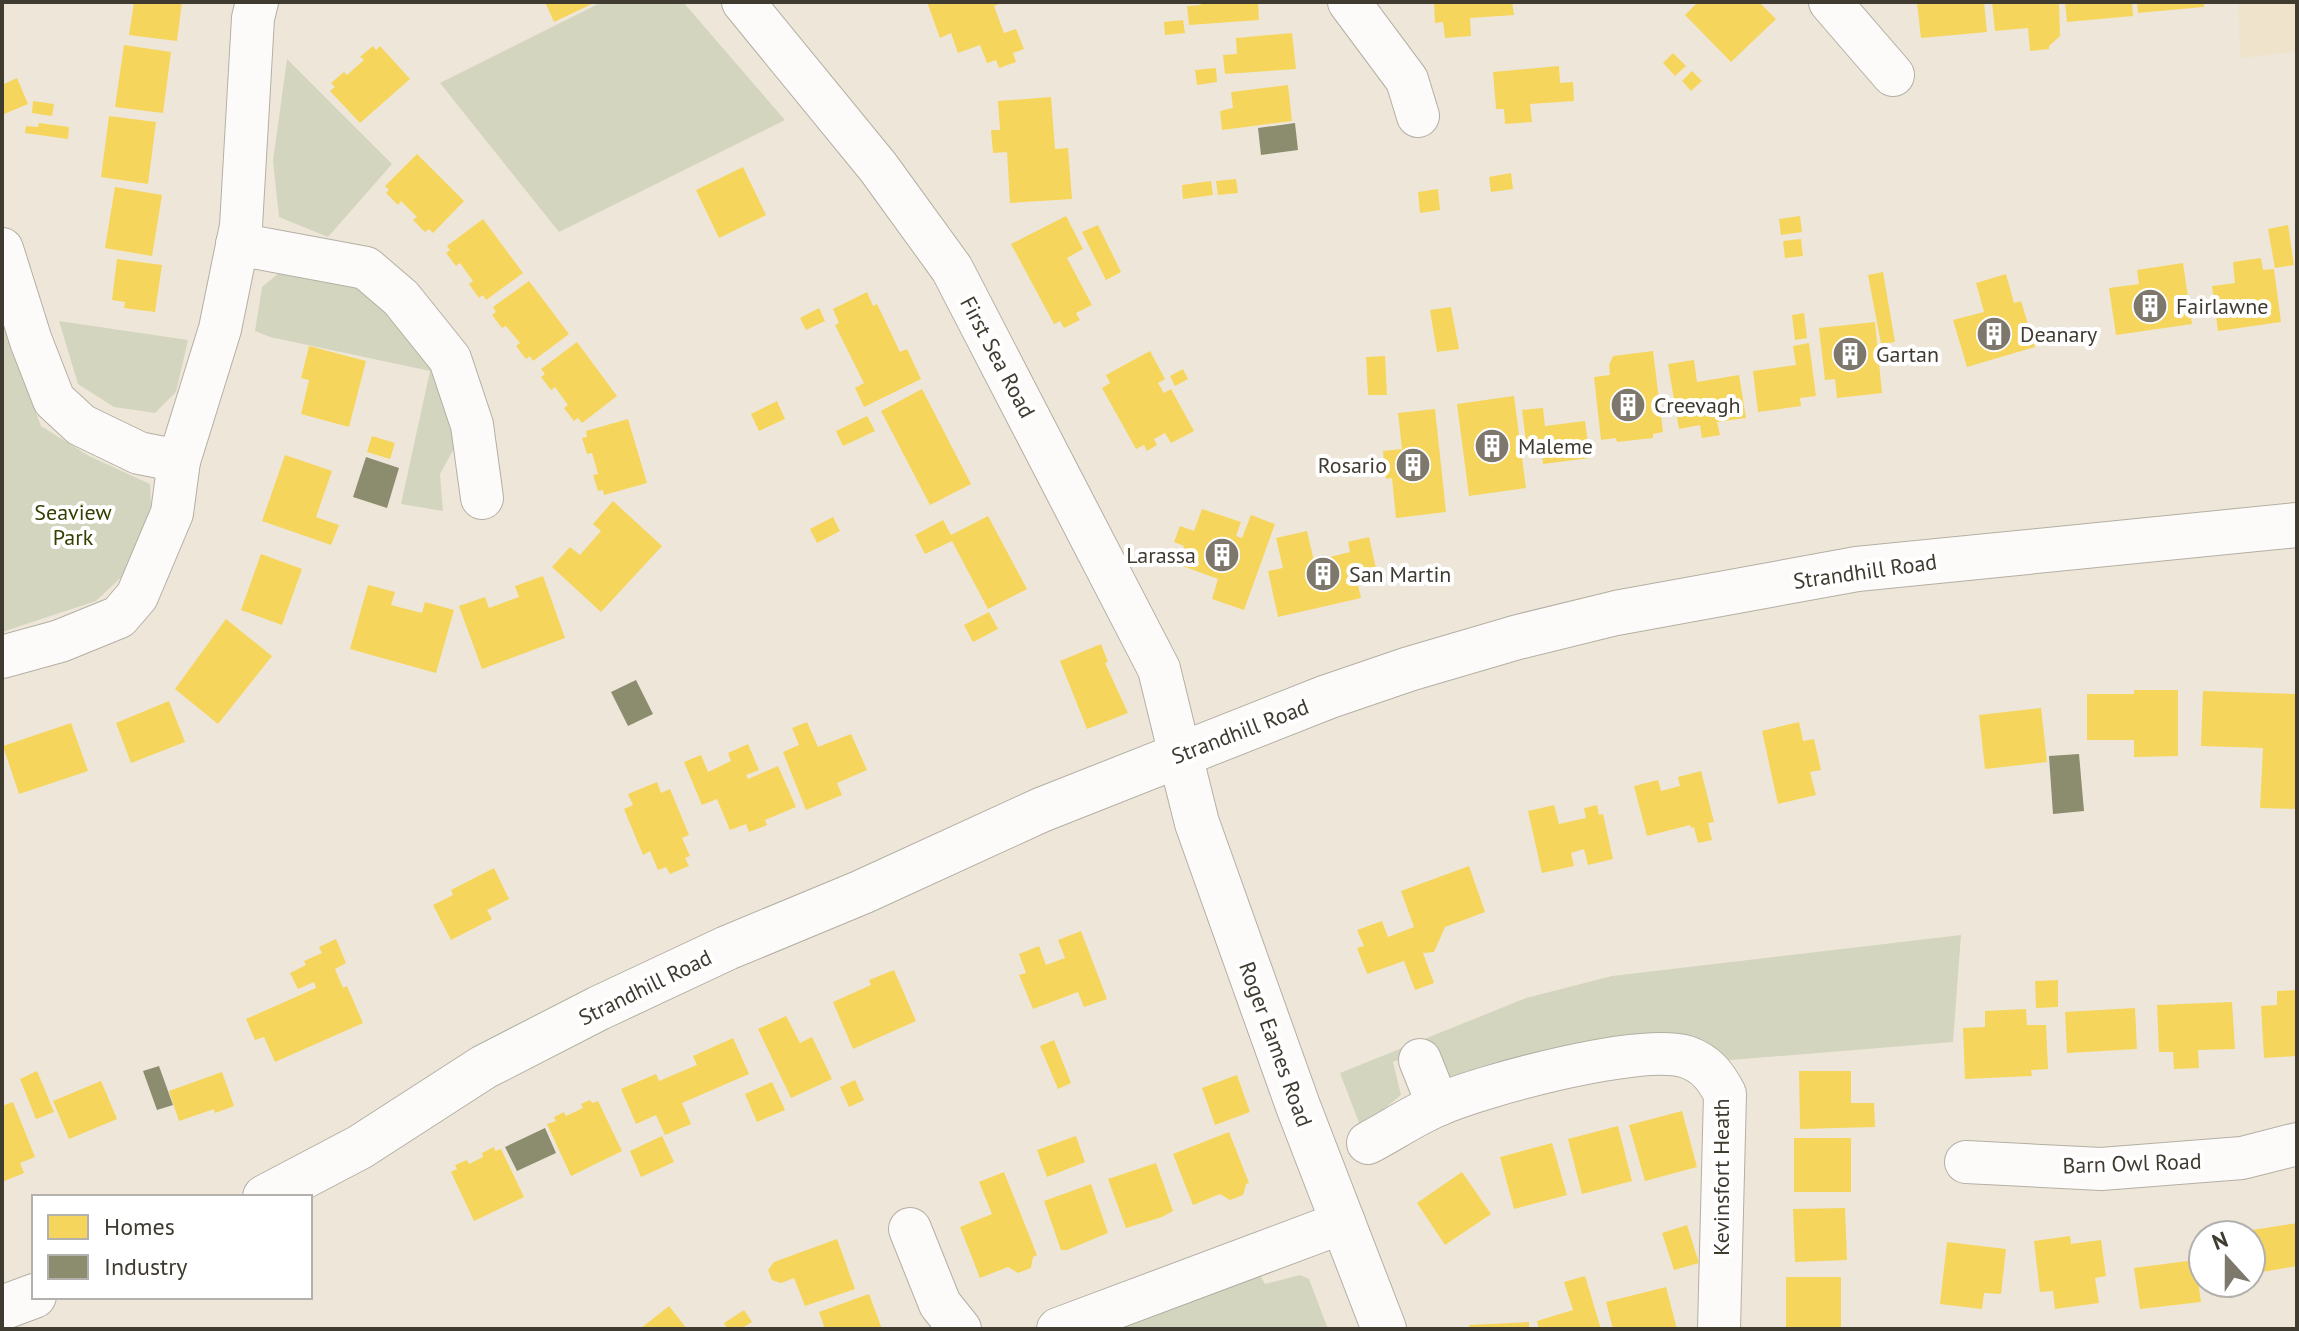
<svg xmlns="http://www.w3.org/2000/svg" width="2299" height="1331" font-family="'PT Sans',sans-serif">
<rect width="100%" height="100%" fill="#eee7d9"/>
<polygon fill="#efe3cb" points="2238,2 2297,2 2297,52 2240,58"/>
<g fill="#d4d5bf">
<polygon points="602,2 683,2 785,120 559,232 440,83"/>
<polygon points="287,59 392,164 328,237 279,217 273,161"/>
<polygon points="285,268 356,282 435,362 456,445 440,474 443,511 401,504 430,371 270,337 255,331 262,287"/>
<polygon points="2,321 41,426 89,456 150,484 151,506 130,569 96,601 2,632"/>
<polygon points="59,321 188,340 176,392 155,413 114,407 78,384"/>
<polygon points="1961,935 1953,1042 1730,1060 1699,1045 1445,1080 1420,1052 1393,1062 1401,1095 1361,1128 1340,1073 1526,998 1612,976"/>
<polygon points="1259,1273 1265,1284 1300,1275 1309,1279 1328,1329 1110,1329"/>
</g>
<g fill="#f6d55c">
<polygon points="134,2 182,2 177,41 129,35"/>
<polygon points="545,2 596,2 554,22"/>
<polygon points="927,2 1004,2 994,6 1004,33 1016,29 1024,49 1013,53 1016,62 999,68 996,60 987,63 980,45 958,53 951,33 940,38"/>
<polygon points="1200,2 1258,2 1259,20 1189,25 1187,6 1201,5"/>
<polygon points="1434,2 1512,2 1514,15 1470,18 1471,36 1445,38 1443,22 1435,23"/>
<polygon points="1698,2 1759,2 1776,19 1731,62 1685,15"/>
<polygon points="1917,2 1984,2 1987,32 1921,38"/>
<polygon points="1992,2 2059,2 2060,36 2049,46 2049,49 2030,51 2028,28 1995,31"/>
<polygon points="2065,2 2132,2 2133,16 2067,22"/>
<polygon points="2137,2 2204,2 2204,7 2138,13"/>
<polygon points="1183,20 1185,33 1165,35 1164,22"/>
<polygon points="1292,33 1296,69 1225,74 1223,55 1237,54 1236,38"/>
<polygon points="124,45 171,52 163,113 115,107"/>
<polygon points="373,46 376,50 380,46 410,79 360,123 330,91 335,87 331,83 344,72 347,75 364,60 360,57"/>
<polygon points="1673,53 1686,66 1675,76 1663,63"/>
<polygon points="1559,66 1560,83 1573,82 1574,101 1530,104 1532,122 1505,124 1504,109 1496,109 1493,72"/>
<polygon points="1216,68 1217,82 1197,85 1195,70"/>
<polygon points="1692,71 1702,81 1691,91 1682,81"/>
<polygon points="17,78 28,104 4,114 2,85"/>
<polygon points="1288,85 1292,121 1222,130 1220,111 1233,108 1231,92"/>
<polygon points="1051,97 1055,149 1068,148 1072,199 1010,203 1007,152 993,153 991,130 1000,130 998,101"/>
<polygon points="33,101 54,104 52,116 32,113"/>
<polygon points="109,116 156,122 148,184 101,177"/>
<polygon points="39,123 69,127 68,139 25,133 26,126 38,127"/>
<polygon points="417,154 464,201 433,233 429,229 425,232 413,220 417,217 401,201 398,205 386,193 389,190 385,186"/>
<polygon points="743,167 766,215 719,238 696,190"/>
<polygon points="1511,173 1513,189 1491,192 1489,177"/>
<polygon points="1236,179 1238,193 1218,195 1216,181"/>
<polygon points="1211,181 1213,195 1183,199 1182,185"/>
<polygon points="115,187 162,195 152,256 105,248"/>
<polygon points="1438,189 1440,210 1420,213 1418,192"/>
<polygon points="1066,216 1083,249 1067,258 1092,305 1076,313 1080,320 1064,328 1060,321 1054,324 1011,244"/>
<polygon points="1800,216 1802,232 1781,235 1779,219"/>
<polygon points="483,219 523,273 486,300 483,295 479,298 469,284 473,281 460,263 456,266 446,253 450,250 447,246"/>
<polygon points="1098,225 1121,272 1106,280 1082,232"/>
<polygon points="2288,225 2294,265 2275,268 2268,229"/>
<polygon points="1801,239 1803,256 1785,258 1783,241"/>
<polygon points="2261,258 2263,270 2274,269 2281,322 2218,331 2212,286 2235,283 2233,262"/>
<polygon points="117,259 162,265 155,312 124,308 125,302 112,300"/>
<polygon points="2183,263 2192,324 2116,335 2109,288 2139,284 2137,270"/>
<polygon points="1883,272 1895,342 1881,344 1868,275"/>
<polygon points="2006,274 2014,303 2021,301 2035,347 1967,367 1953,320 1984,312 1976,283"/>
<polygon points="529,281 569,334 533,361 530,356 526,359 516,346 520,343 506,326 502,328 492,315 496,312 493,307"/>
<polygon points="867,292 873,306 877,304 900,352 907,349 921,379 864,407 855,388 864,383 835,325 839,323 833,309"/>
<polygon points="1451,307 1459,349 1437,352 1430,310"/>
<polygon points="819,308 825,321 806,330 800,318"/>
<polygon points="1804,313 1807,338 1795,340 1792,315"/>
<polygon points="1875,322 1882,393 1837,398 1835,379 1825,380 1819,328"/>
<polygon points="577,342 617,396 582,423 578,418 574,421 564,408 568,405 555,387 551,390 541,377 545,374 541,369"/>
<polygon points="1809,343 1816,396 1800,398 1801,406 1758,412 1753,371 1796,365 1793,346"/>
<polygon points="309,346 366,361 349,427 301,414 309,380 301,378"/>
<polygon points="1150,351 1165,379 1158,383 1164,393 1171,389 1194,431 1171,443 1165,433 1154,439 1157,445 1147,451 1144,445 1136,449 1102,388 1110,383 1106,375"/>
<polygon points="1653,351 1663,432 1653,434 1653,438 1617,442 1616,438 1601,440 1594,377 1610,375 1609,365 1613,356"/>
<polygon points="1385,356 1387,395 1368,395 1366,357"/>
<polygon points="1694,360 1697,382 1739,375 1746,418 1717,422 1720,435 1702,438 1700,425 1679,429 1668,364"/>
<polygon points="1183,369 1188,379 1175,386 1170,376"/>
<polygon points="922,389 971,484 930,505 881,411"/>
<polygon points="1514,396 1526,488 1469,496 1457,404"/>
<polygon points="777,401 785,419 759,431 751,414"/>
<polygon points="1543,408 1545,426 1585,421 1590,458 1543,464 1542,456 1528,457 1522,410"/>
<polygon points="1435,409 1446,512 1396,518 1392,478 1386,479 1383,451 1402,449 1398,413"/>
<polygon points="867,416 875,431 843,446 836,431"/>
<polygon points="628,419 647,483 604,495 603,490 598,491 593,475 598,474 595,463 592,453 587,454 582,438 587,437 586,431"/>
<polygon points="372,436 395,443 390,459 367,452"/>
<polygon points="285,455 332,471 316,517 339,525 331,545 262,521"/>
<polygon points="613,501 662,546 601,612 552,567 570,547 580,555 601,531 593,524"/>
<polygon points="1202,509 1241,522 1236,536 1242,538 1251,515 1275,524 1244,610 1212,599 1218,579 1177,564 1184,546 1174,542 1180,526 1194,531"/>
<polygon points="988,516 1027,589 988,609 952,541 925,554 915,535 943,520 951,535"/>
<polygon points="833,517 840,531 817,543 810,529"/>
<polygon points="1307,531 1314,561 1350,552 1348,542 1369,537 1378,577 1357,581 1361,598 1278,617 1268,571 1283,568 1276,538"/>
<polygon points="261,554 302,569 282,625 241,610"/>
<polygon points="543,576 565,638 482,669 459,606 485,597 489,608 519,597 515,586"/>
<polygon points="368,585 395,592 391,605 422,613 425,602 454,610 436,673 350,649"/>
<polygon points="989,612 998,629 973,642 964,625"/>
<polygon points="226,619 272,656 218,724 175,689"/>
<polygon points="1101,644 1108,662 1105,663 1128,713 1087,729 1060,661"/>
<polygon points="2134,690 2178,690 2178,756 2134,757 2134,740 2087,740 2087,694 2134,694"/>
<polygon points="2203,691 2297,694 2297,809 2260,808 2263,748 2201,746"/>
<polygon points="169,701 185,742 131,763 116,723"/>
<polygon points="2041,708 2047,762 1985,769 1979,715"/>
<polygon points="807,722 818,747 851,734 867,770 837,783 842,795 806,810 783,752 799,745 792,728"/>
<polygon points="1799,722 1803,741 1814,739 1821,770 1810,772 1816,795 1778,804 1762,731"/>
<polygon points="71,723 88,771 19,794 3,746"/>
<polygon points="748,744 759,770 746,775 748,779 778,766 796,807 765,820 767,825 749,832 746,824 730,830 717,799 702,805 684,762 701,755 708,772 731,761 728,753"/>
<polygon points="1701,771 1714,822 1708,823 1712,840 1698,843 1694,827 1691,828 1690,825 1647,836 1634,786 1658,780 1661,791 1680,786 1678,777"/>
<polygon points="657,782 661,793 670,789 689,835 682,838 690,856 685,858 689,866 670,874 666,867 658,870 650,851 643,855 624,809 633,805 628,794"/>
<polygon points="1554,805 1559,824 1586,818 1584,808 1597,805 1599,815 1603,814 1613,859 1588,865 1584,849 1571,853 1574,866 1542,873 1528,811"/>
<polygon points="1469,866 1485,912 1445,927 1434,952 1423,953 1434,983 1415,990 1404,961 1367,974 1357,948 1364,946 1357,930 1382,921 1388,937 1414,927 1401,891"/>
<polygon points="494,868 509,899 487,910 492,919 451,940 433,905 453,895 451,890"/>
<polygon points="1081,931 1107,999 1084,1007 1078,992 1033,1009 1019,975 1026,973 1019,954 1039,946 1046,965 1065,958 1058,940"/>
<polygon points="336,939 346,963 335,969 343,988 347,986 363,1023 275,1062 264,1037 255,1040 246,1019 316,988 314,982 298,989 290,973 306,965 304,961 322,953 319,947"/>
<polygon points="894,970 916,1021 853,1049 833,1002 871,985 869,980"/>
<polygon points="2058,980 2058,1007 2036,1008 2035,981"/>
<polygon points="2297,990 2297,1056 2264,1058 2261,1006 2277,1005 2277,991"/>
<polygon points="2232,1002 2235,1049 2198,1050 2199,1068 2174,1069 2173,1052 2159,1052 2157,1005"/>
<polygon points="2135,1008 2137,1049 2067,1053 2065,1012"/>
<polygon points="2026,1009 2027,1025 2046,1025 2048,1069 2031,1070 2032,1076 1965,1079 1963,1028 1985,1027 1985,1011"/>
<polygon points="786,1016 800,1043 812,1037 832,1079 791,1098 758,1029"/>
<polygon points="733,1038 749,1074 682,1103 691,1124 665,1135 656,1115 636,1124 621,1089 656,1074 659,1081 697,1065 693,1056"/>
<polygon points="1054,1040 1071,1083 1058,1089 1040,1046"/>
<polygon points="37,1071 54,1112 36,1119 20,1079"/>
<polygon points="1799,1071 1851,1071 1851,1103 1874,1103 1875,1127 1800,1129"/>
<polygon points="222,1072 234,1106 215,1113 214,1109 179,1121 169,1091"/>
<polygon points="1237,1075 1250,1112 1215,1125 1202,1088"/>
<polygon points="855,1080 864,1100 849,1107 840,1087"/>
<polygon points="101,1081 117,1119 69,1139 53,1101"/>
<polygon points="772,1082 785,1110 757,1122 745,1094"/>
<polygon points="590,1100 592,1103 598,1101 622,1151 571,1176 547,1124 556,1121 554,1117 564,1112 566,1116 583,1108 581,1104"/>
<polygon points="13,1102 35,1157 20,1163 24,1173 2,1182 2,1106"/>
<polygon points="1682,1111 1697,1167 1645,1181 1629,1125"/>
<polygon points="1618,1126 1632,1181 1582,1194 1568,1139"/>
<polygon points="1229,1132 1249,1183 1246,1184 1243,1195 1230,1200 1220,1194 1193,1205 1173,1154"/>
<polygon points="662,1136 674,1162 641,1177 630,1151"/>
<polygon points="1076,1136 1085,1162 1047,1177 1037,1150"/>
<rect x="1794" y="1138" width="57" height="54"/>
<polygon points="1552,1143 1567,1195 1514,1209 1500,1157"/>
<polygon points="494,1147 495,1151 501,1149 524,1197 474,1221 451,1172 457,1169 455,1165 467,1160 469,1164 483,1157 482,1153"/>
<polygon points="1156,1163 1173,1211 1162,1217 1126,1228 1108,1179"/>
<polygon points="1004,1172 1037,1255 1033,1257 1031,1268 1018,1273 1008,1267 980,1278 960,1227 992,1214 979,1182"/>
<polygon points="1462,1172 1491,1214 1445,1245 1417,1203"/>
<polygon points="1091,1184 1108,1233 1067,1250 1061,1250 1044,1201"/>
<polygon points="1845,1208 1847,1260 1795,1262 1793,1209"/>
<polygon points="2297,1223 2297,1266 2251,1274 2251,1235 2232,1233"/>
<polygon points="1687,1225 1699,1263 1674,1270 1662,1233"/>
<polygon points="2070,1236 2071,1244 2101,1240 2106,1276 2095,1278 2099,1303 2055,1309 2053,1291 2040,1292 2034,1241"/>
<polygon points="837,1239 855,1289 805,1306 794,1278 781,1283 772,1280 768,1270 774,1262"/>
<polygon points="1947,1242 2006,1249 2001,1294 1984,1293 1982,1309 1940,1304"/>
<polygon points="2195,1260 2201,1302 2140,1309 2134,1268"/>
<polygon points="1585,1276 1601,1329 1539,1329 1537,1321 1573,1310 1564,1282"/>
<rect x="1786" y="1277" width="55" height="52"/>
<polygon points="2218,1283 2239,1283 2241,1295 2220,1298"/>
<polygon points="1666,1287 1677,1329 1613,1329 1606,1302"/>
<polygon points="869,1294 882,1329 825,1329 819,1312"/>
<polygon points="669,1306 687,1329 640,1329"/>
<polygon points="744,1310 752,1322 741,1329 727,1329 724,1323"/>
<polygon points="1529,1322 1529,1329 1470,1329 1469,1325"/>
</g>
<g fill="#8c8c6e">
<polygon points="1295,123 1298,150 1261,155 1258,128"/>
<polygon points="366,457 399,468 387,508 353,497"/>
<polygon points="636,680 653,714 628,726 611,692"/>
<polygon points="2079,754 2084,811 2053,814 2049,756"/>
<polygon points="159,1066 173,1105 157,1110 143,1071"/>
<polygon points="545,1128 556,1153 517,1171 505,1147"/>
</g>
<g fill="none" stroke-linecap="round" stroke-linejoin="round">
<defs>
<g id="minor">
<polyline points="743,2 878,167 952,269 1159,669 1180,755"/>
<polyline points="1349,2 1407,80 1418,116"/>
<polyline points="1830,2 1893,75"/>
<polyline points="237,244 366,268 401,298 450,359 472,425 482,498"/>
<polyline points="2,249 31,341 54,400 81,425 139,453 179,461"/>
<polyline points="2,657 60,641 119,617 137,596 172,513 179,461 220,329 241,226 253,18 257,2"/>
<polyline points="1420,1060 1438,1105"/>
<path d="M1368,1143C1391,1131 1414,1115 1438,1105C1484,1085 1642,1042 1687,1057C1707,1064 1716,1077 1725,1094L1719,1329"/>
<polyline points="1966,1162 2101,1169 2242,1158 2297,1144"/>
<polyline points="910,1229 940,1304 960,1329"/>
<polyline points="1058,1329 1344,1222"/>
</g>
<g id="major">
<polyline points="1180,755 1197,823 1298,1106 1384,1329"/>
<polyline points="265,1197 360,1147 484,1067 599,1008 727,948 862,892 1041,810 1327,697 1409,669 1518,637 1616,613 1857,569 2297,525"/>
<polyline points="2,1308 34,1296"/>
</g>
</defs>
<use href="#minor" stroke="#b4afa4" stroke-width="44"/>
<use href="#major" stroke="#b4afa4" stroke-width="46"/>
<use href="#minor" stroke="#fcfbf9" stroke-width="42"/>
<use href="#major" stroke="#fcfbf9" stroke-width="44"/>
</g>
<defs>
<symbol id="building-disc" viewBox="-11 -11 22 22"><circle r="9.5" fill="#7d776c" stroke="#fff"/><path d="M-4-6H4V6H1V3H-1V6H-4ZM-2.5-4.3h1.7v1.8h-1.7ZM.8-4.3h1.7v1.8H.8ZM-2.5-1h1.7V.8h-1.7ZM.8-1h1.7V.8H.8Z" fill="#fff"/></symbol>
</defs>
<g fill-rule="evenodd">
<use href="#building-disc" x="2130" y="286" width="40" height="40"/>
<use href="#building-disc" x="1974" y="314" width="40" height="40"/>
<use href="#building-disc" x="1830" y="334" width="40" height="40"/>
<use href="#building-disc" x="1608" y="385" width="40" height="40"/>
<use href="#building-disc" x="1472" y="426" width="40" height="40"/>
<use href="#building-disc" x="1393" y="445" width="40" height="40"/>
<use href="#building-disc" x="1202" y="535" width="40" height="40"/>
<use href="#building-disc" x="1303" y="554" width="40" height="40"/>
</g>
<g text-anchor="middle" stroke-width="8" stroke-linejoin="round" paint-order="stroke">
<g font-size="22" fill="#403b31" stroke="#fff" text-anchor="start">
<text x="2176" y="314">Fairlawne</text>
<text x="2020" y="342">Deanary</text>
<text x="1876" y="362">Gartan</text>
<text x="1654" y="413">Creevagh</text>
<text x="1518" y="454">Maleme</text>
<text x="1387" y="473" text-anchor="end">Rosario</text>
<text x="1196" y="563" text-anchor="end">Larassa</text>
<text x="1349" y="582">San Martin</text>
</g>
<g font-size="22" fill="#403b31" stroke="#fff">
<text transform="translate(998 357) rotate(62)" y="8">First Sea Road</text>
<text transform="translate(1865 571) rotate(-8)" y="8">Strandhill Road</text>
<text transform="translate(1240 731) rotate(-21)" y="8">Strandhill Road</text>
<text transform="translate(645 987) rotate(-26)" y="8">Strandhill Road</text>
<text transform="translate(1276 1044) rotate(70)" y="8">Roger Eames Road</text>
<text transform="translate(2132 1163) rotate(-2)" y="8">Barn Owl Road</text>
<text transform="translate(1721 1177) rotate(-90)" y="8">Kevinsfort Heath</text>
</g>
<g font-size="22" fill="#343f03" stroke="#fff">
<text x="73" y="520">Seaview<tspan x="73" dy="25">Park</tspan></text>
</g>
</g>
<rect width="2299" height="1331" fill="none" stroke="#403b31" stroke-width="8"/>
<rect x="32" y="1195" width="280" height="104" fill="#ffffff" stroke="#b3b1ad" stroke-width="2"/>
<rect x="48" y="1215" width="40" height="24" fill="#f6d55c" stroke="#b3b1ad" stroke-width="2"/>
<text x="104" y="1235" font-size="24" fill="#403b31">Homes</text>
<rect x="48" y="1255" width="40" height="24" fill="#8c8c6e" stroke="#b3b1ad" stroke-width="2"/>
<text x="104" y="1275" font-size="24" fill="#403b31">Industry</text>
<g transform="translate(2227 1259) rotate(339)"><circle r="38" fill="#ffffff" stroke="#b3b1ad" stroke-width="2"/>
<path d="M0-6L14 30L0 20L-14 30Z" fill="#7d776c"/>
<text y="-12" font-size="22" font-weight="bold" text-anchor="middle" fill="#403b31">N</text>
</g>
</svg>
